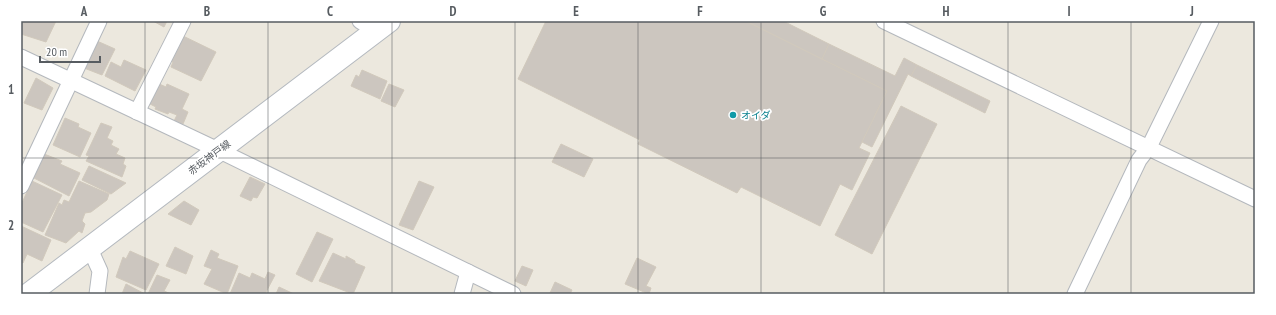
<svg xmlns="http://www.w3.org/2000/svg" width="1276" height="315" font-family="'PT Sans Narrow','Noto Sans JP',sans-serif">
<rect width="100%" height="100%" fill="#ece8de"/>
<g fill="#ccc6bf" stroke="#d1c9bc">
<polygon points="21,21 56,21 46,42 21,34"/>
<polygon points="153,21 167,21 164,27"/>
<polygon points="546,21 746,21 887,91 859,148 870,153 852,190 840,184 820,226 741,187 737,193 638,144 640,140 518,79"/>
<polygon points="746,21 783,21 829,44 822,59"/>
<polygon points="181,35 216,52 201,81 171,67 173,62 169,60"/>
<polygon points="97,41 115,49 102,75 84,68"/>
<polygon points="829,44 895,76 904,58 917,65 911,76 908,74 872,147 862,142 887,91 822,59"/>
<polygon points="124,60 146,70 135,91 105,76 111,62 121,67"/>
<polygon points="917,65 990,101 985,113 911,76"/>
<polygon points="362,70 387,81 380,99 351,86 356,75 359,77"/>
<polygon points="36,78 53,88 42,110 24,103"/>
<polygon points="157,83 166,87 167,84 189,94 182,109 188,112 183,124 174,121 177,115 169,112 168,114 155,109 156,107 148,103"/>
<polygon points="389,84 404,90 395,107 381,101"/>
<polygon points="901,106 937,124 872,254 835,235"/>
<polygon points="65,118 79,124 78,127 91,133 80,157 53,145"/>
<polygon points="101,123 112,127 107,138 113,141 111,145 119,149 116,154 125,158 123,164 126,166 122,177 86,161 89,156 86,155"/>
<polygon points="561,144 593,159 584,177 552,162"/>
<polygon points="44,154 62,161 60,164 80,173 69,196 34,178"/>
<polygon points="89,166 126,183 111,194 82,180"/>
<polygon points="250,177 265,184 257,198 253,197 251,201 240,196"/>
<polygon points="32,181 62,195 43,232 21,222 21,205"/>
<polygon points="79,181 109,194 107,200 91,212 85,213 82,221 85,224 82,233 79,231 66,243 45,235 59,203 62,205 64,200 69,202"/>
<polygon points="419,181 434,187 413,230 399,225"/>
<polygon points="184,201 199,210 191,225 168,214"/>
<polygon points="21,226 51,240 42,261 27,254 23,263 21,262"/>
<polygon points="317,232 333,239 312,282 296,274"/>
<polygon points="175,247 193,256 186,274 166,266"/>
<polygon points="211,250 219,254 217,258 238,266 227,294 204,284 212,269 204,266"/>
<polygon points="130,251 159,264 146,290 116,277 123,257 126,259"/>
<polygon points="333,253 346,259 346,256 355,261 355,263 365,267 353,294 319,281"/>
<polygon points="637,258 656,267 646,286 651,288 649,294 625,284"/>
<polygon points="522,266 533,270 526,286 515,281"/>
<polygon points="268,272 275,275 265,294 230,294 239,273 250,278 252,273 265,279"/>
<polygon points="157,275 170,280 164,291 171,294 148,294"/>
<polygon points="555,282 572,290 570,294 550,293"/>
<polygon points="126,284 145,294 122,294"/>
<polygon points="279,287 294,294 276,294"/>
</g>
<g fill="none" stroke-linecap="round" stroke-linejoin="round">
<defs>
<g id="minor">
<polyline points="360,21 376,31"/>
<polyline points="884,21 1255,199"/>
<polyline points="21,57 218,150 513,294"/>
<polyline points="137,112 183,21"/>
<polyline points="21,186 99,21"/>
<polyline points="90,249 100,271 97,294"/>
<polyline points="462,294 468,272"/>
<polyline points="1075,294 1139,160 1149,147 1211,21"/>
</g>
<polyline id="secondary" points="29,294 389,21"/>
</defs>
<use href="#minor" stroke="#b4b8bd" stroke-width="17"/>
<use href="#secondary" stroke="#b4b9bf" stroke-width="24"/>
<use href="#minor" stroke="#fff" stroke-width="15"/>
<use href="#secondary" stroke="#fff" stroke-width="22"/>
</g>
<path fill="none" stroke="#575c61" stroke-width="1" stroke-opacity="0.55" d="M145,21V294M268,21V294M392,21V294M515,21V294M638,21V294M761,21V294M884,21V294M1008,21V294M1131,21V294M21,158H1255"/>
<circle fill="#0f9aa8" stroke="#fff" stroke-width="1.5" cx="733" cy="115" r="4"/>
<g text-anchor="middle" stroke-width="3.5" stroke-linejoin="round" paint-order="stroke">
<g font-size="10" fill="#0d838f" stroke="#fff" text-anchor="start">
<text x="741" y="119">オイダ</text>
</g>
<g font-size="10" fill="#575c61" stroke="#fff">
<text transform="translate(209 157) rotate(-37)" y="4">赤坂神戸線</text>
</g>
</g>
<rect width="1276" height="315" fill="none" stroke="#ffffff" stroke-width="44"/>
<path d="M40 56v6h60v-6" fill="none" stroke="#575c61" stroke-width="2"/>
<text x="46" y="56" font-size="12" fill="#575c61" stroke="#ffffff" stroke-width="3" paint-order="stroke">20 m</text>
<rect x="22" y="22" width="1232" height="271" fill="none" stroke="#575c61" stroke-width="1.5"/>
<g font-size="13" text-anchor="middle" font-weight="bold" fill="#575c61">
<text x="84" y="16">A</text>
<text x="207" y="16">B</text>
<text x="330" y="16">C</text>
<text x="453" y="16">D</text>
<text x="576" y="16">E</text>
<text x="700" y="16">F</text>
<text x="823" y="16">G</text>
<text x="946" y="16">H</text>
<text x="1069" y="16">I</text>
<text x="1192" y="16">J</text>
<text x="11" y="94">1</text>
<text x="11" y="230">2</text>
</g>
</svg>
